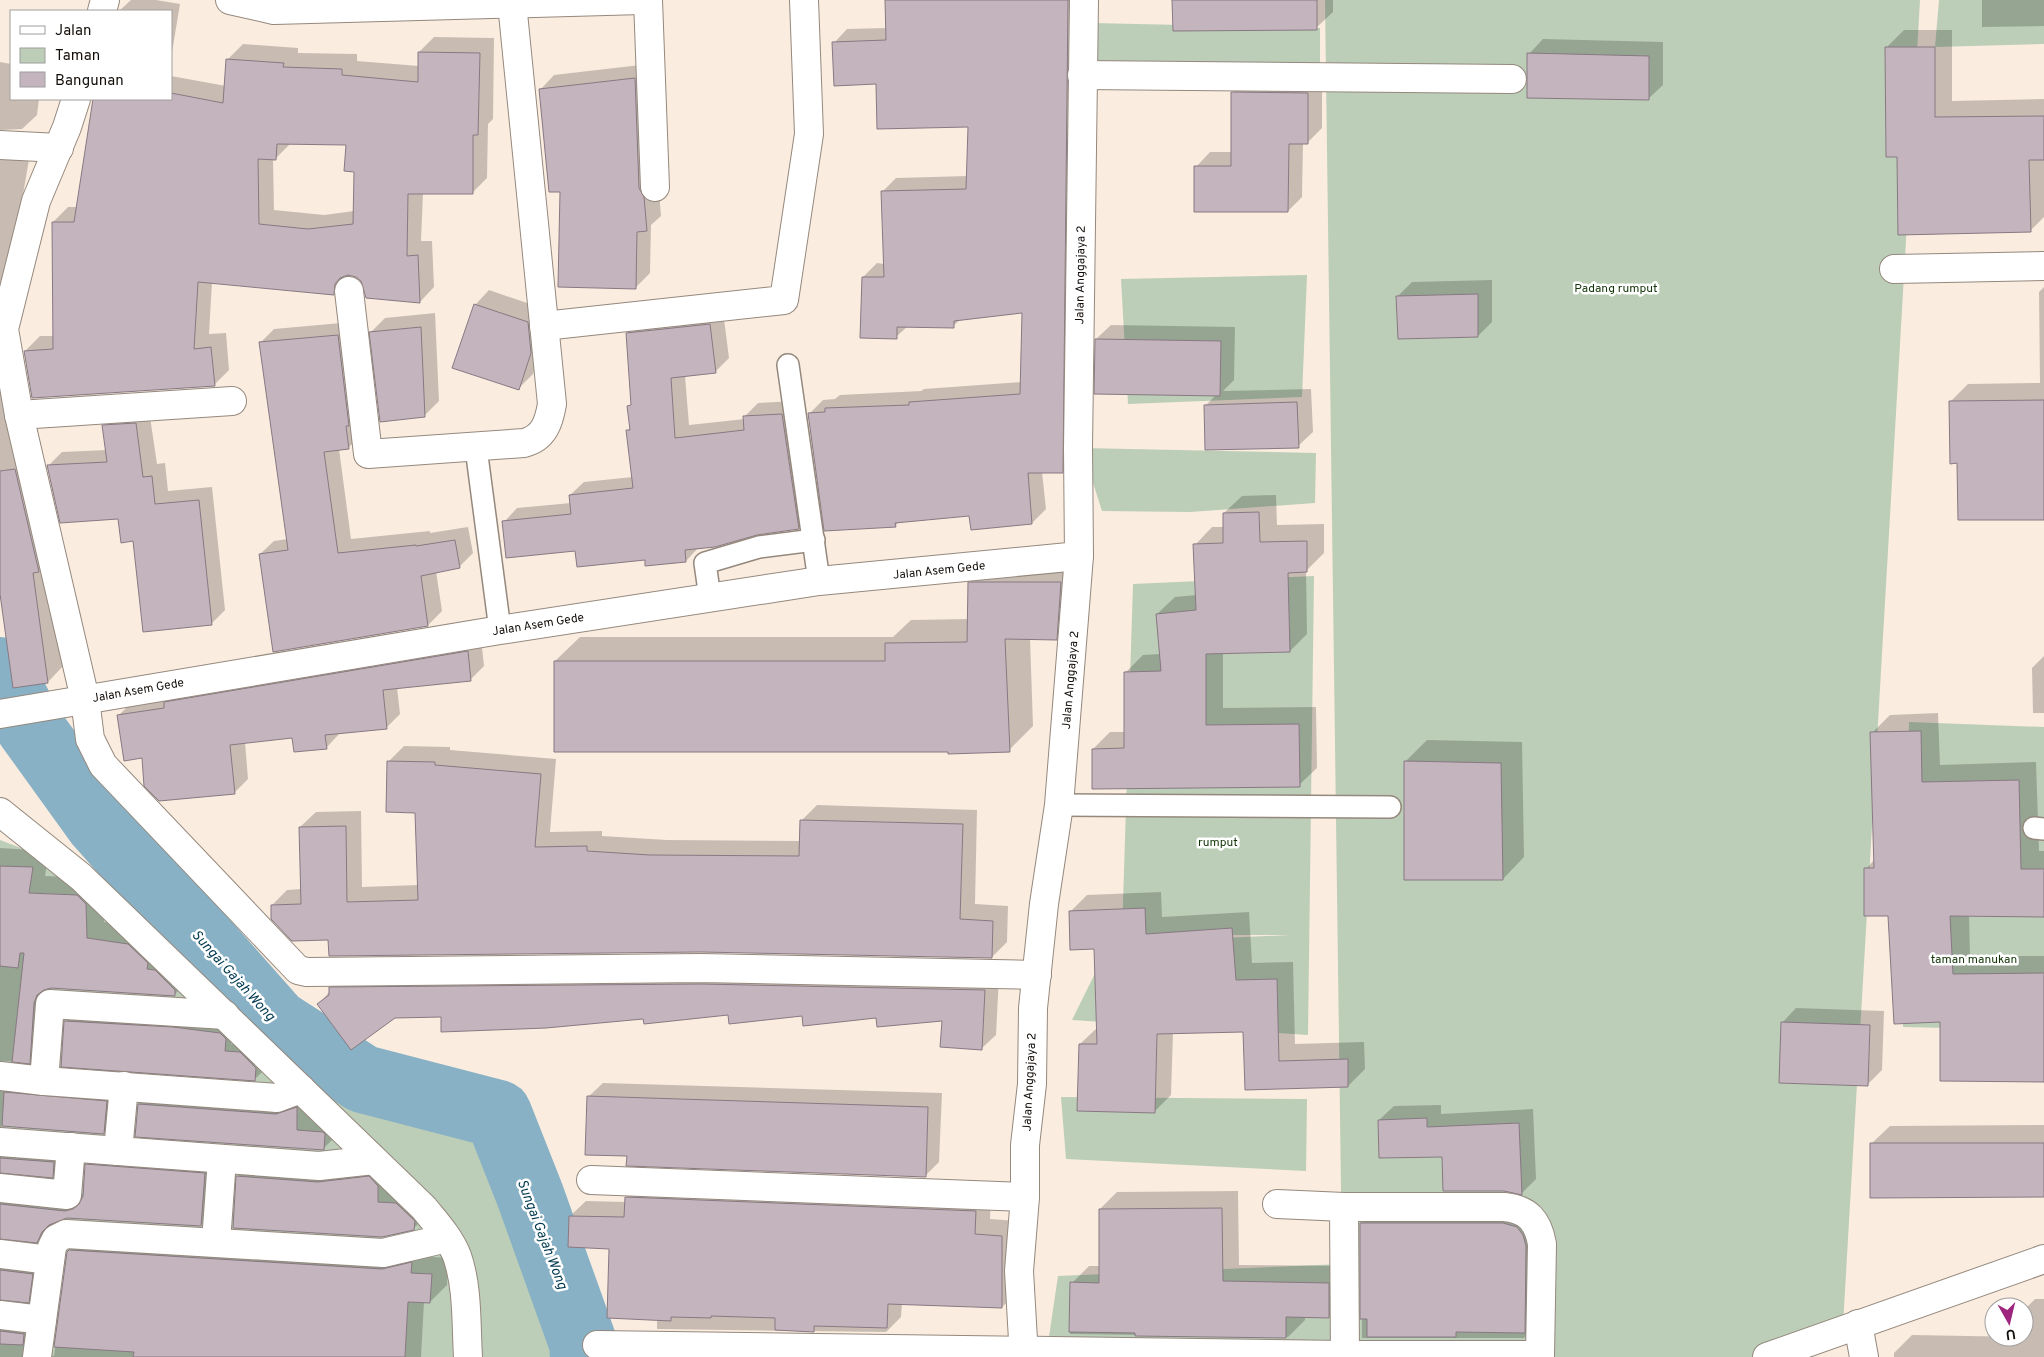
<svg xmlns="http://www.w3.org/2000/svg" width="2044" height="1357" font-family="Overpass,sans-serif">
<rect width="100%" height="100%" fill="#faecdf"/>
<g fill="#bcceb7">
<polygon points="1325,0 1920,0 1843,1325 1755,1357 1046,1357 1058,1276 1342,1264"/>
<polygon points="1939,0 2044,0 2044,44 1935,47"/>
<polygon points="1092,23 1320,28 1320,75 1089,69"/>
<polygon points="1307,275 1302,397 1128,404 1121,279"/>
<polygon points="1082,448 1316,453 1315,503 1190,512 1102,511"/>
<polygon points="1314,576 1308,1035 1072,1020 1110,943 1290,935 1122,935 1133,584"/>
<polygon points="1909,722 2044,727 2044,1030 1903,1027"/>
<polygon points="0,840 21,848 203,963 274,1025 362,1081 498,1114 530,1195 583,1343 584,1357 0,1357"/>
<polygon points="1061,1097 1307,1099 1306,1171 1066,1159"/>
</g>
<g fill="#0003" fill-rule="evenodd">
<polygon points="131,0 156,0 180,4 171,58 171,11 119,11"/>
<polygon points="887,0 1081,0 1076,458 1062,472 1042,472 1046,509 1032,523 971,515 899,522 895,526 809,414 823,400 835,399 840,395 921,391 924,389 1022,382 1024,312 961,319 953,326 908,326 896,337 863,277 877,263 884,264 882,192 896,178 968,176 970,126 877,83 834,43 847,29 887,28"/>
<polygon points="1173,0 1333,0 1333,12 1316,28"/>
<polygon points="1982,0 2044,0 2044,26 1982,27"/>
<polygon points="1904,30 1952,30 1952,101 2044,99 2044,217 2030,231 1898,156 1887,47"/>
<path d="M434,37L494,38L493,119L488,124L487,178L472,193H423L421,241H432L434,287L420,302L349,274L348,279L333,294L212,282L209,334L226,333L229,370L214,385L25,351L40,336H54L53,222L68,207H77L103,99H171V76L226,86L228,59L243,44L298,48V53L357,54V61L419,66V52ZM290,144H347L355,171L354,211L324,215L274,210L273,159H275Z"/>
<polygon points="1543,39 1663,42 1663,85 1648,99 1529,54"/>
<polygon points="0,62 11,64 11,99 39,99 37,115 22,129 0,130"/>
<polygon points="649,64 661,216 651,225 650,273 635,288 561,190 540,90 554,75"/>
<polygon points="1247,78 1322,79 1322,128 1307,143 1303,143 1302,197 1288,211 1196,167 1210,152 1232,152 1233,93"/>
<polygon points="0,138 31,148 5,299 0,304"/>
<polygon points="1492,280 1492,322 1478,336 1398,296 1412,282"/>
<polygon points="2044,287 2044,519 1959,462 1950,402 1968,384 2040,383 2039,292"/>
<polygon points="489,290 542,308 545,338 533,374 518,389 475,305"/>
<polygon points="723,311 729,358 715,372 685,376 689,425 745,419 745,416 758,403 796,401 812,515 798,528 757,533 699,547 686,561 646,559 576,549 504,522 517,508 571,503 570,495 584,482 633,477 627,431 631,427 629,406 632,403 627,333 641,320"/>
<polygon points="435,313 439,401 425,415 371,332 385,318"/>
<polygon points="0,321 65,664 48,682 0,585"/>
<polygon points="352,322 362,434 348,448 339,449 351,539 430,531 430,533 468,527 473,553 459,567 436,571 442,611 428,625 260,554 274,541 288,539 260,343 274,329"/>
<polygon points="1111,325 1235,327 1234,380 1223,391 1311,389 1313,432 1298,446 1205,406 1216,395 1096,339"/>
<polygon points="149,410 157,464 165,463 168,491 212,487 225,610 211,624 134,540 119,518 48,466 62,452 107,450 104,426 117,412"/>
<polygon points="1276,495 1277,525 1324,524 1324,553 1306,571 1307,634 1290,651 1223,652 1223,708 1316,707 1317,768 1299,785 1093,749 1110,732 1126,732 1126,672 1143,655 1161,654 1157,614 1175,597 1197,595 1195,545 1212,527 1224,527 1224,513 1242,496"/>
<polygon points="993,559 1085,559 1080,614 1056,639 1030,638 1033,726 1009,750 949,751 555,661 580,637 893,637 911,620 969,619 969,583"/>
<polygon points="481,638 484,666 470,680 397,687 400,714 386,728 340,733 326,748 293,736 245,742 248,779 234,793 143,757 118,716 132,702"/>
<polygon points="2044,656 2044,713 2033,713 2032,668"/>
<polygon points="1938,713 1940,765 2036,762 2039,851 2044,851 2044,915 1969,915 1970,956 2044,956 2044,1081 1941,1020 1866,869 1875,859 1872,733 1890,715"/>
<polygon points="1427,740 1522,742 1524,857 1503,879 1405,762"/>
<polygon points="404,746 450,747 450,750 556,759 550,832 602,831 602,836 667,840 801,841 801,821 817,805 977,810 975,904 1008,906 1007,942 992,957 329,939 272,905 287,890 302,889 300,827 316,812 361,811 362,887 418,885 417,812 389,761"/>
<polygon points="0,848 49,851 45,876 94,878 103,886 104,922 145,927 191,978 174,995 51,987 46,1045 29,1062 2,1061 2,1065 123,1085 120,1116 103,1133 1,1125 3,1132 69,1159 52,1177 2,1173 3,1178 16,1187 83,1194 86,1165 103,1148 222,1157 218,1208 201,1225 67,1217 55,1222 37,1241 1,1237 2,1242 49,1257 45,1284 28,1301 1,1298 2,1304 16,1314 45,1353 54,1356 68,1252 87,1233 448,1258 447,1285 430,1302 424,1302 421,1357 0,1357"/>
<polygon points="1161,892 1162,917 1249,912 1252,963 1293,962 1295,1044 1364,1042 1365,1069 1348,1086 1246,1089 1244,1030 1173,1032 1171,1095 1154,1112 1080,1044 1098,1027 1095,948 1070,912 1087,895"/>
<polygon points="344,974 999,976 996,1035 982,1048 943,1020 803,1015 729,1014 644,1018 442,1016 319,1004"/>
<polygon points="1796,1008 1884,1011 1882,1070 1868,1084 1782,1023"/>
<polygon points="73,1014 228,1027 233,1032 231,1044 247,1045 262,1060 262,1072 255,1079 66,1021"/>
<polygon points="161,1083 298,1093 318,1109 344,1111 345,1127 323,1149 136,1135 139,1104"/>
<polygon points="603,1083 942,1093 939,1162 925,1176 588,1097"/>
<polygon points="1441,1105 1441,1114 1533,1109 1536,1179 1522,1193 1443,1155 1379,1120 1394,1106"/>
<polygon points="2044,1125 2044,1196 1871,1144 1890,1126"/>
<polygon points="259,1155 340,1161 390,1156 399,1164 398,1181 417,1182 435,1200 435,1207 413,1229 234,1227 238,1176"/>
<polygon points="641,1182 991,1196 990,1219 1017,1221 1017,1292 1002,1307 902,1303 901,1317 886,1332 657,1329 657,1319 611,1247 570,1216 586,1201 626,1202 626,1198"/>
<polygon points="1238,1191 1239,1265 1345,1266 1346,1300 1329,1317 1305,1316 1305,1320 1288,1337 1070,1334 1072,1283 1089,1266 1100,1266 1100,1209 1117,1192"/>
<polygon points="1375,1209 1533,1214 1539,1324 1524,1338 1362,1338 1361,1223"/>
<polygon points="2035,1299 2044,1299 2044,1357 1894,1357 1894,1353 1912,1335 2024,1337 2024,1310"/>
</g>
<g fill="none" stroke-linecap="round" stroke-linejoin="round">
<polyline stroke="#89b1c5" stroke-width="68" points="0,671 29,726 99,823 276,1023 363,1079 498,1114 530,1195 583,1343 584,1357"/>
</g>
<g fill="#c4b4be" stroke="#877982" fill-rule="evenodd">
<polygon points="885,0 1068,0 1063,473 1028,473 1032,524 971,530 969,516 895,523 896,527 824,531 808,413 825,412 825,408 909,405 909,402 1020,394 1022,313 954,321 954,328 897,327 897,339 860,338 862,277 884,277 881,191 966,189 968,127 877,129 876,84 834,86 832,42 886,40"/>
<polygon points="1172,0 1317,0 1317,30 1173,31"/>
<polygon points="1885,47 1935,47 1935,117 2044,116 2044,160 2029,160 2031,232 1898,235 1897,157 1886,157"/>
<path d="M418,52L480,53L478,135H473V194H408L407,256L418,255L420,303L366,298L361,281L356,277L348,275L340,278L335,284L334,295L198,282L194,349L211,347L215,386L32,398L24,351L53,349L52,222H74L93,99H171V93L223,103L226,59L284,63L283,67L342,69V75L418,82ZM277,144L346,145L344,171L354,172L353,224L308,229L259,224L258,159L276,160Z"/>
<polygon points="1527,53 1649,56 1649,100 1527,98"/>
<polygon points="635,78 639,188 644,197 647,231 637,232 636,289 558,287 560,192 549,192 539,89"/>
<polygon points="1231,92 1308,93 1308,144 1289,144 1288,212 1194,212 1194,166 1231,166"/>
<polygon points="1478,294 1478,337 1398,339 1396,296"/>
<polygon points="474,304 528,322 531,353 519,390 452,368"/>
<polygon points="710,324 716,373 671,378 675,438 744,430 743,416 782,414 799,529 757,535 715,547 685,550 686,562 645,566 645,560 577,567 575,551 506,558 502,521 571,514 569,495 633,488 626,430 630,430 627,406 631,405 626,333"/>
<polygon points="421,327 425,417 380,422 369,332"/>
<polygon points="338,335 349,426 346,426 349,449 324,452 338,553 416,545 416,546 455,540 460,568 421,576 428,626 273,652 259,554 288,550 259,342"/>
<polygon points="1095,339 1221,341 1220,396 1094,394"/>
<polygon points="2044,400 2044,520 1958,520 1957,463 1950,464 1949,401"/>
<polygon points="1297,402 1299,448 1205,450 1204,405"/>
<polygon points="136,423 143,477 152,476 155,504 199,500 212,625 143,632 133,541 121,543 118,519 60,523 47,465 107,462 102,425"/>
<polygon points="15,469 39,572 33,573 48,683 13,688 0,594 0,471"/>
<polygon points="1259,512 1260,542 1307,541 1307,572 1288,573 1290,652 1206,654 1206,725 1299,724 1300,787 1092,789 1092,749 1124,748 1124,672 1161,671 1156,614 1196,610 1193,544 1223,543 1223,513"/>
<polygon points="968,582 1061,582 1057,640 1005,639 1010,752 948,754 948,752 554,752 554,661 885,661 885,643 967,642"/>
<polygon points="468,651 471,681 383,690 387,729 325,735 327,749 294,752 292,738 230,745 235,794 159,801 144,786 142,758 124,761 117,715 164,708 164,702"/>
<polygon points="1921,731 1922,782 2019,780 2021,869 2044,869 2044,917 1950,916 1953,974 2044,973 2044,1082 1940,1081 1940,1022 1894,1024 1888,916 1864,916 1864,868 1874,868 1870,732"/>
<polygon points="387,761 435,762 435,765 541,774 535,847 587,846 587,851 650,855 799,856 800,820 963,824 960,919 993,921 992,958 701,952 329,956 328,940 292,941 271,919 271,905 301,904 299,827 346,826 347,902 418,900 415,813 386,812"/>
<polygon points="1404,761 1501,763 1503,880 1404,880"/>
<polygon points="0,866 33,867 29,893 77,895 86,904 87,938 128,944 148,963 147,969 155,970 175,990 175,996 51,988 44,990 37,995 34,1003 30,1064 12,1062 24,953 20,953 18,968 0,966"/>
<polygon points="1145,908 1146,934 1232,928 1236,980 1277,979 1279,1061 1348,1059 1348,1087 1245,1090 1243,1032 1157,1034 1155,1113 1077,1111 1079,1044 1097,1044 1094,949 1070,950 1069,911"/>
<polygon points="701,984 985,990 982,1050 940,1047 942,1021 877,1027 876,1018 803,1026 802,1016 729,1024 728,1015 644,1024 643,1019 546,1028 441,1032 441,1017 395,1018 351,1050 317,1004 329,995 329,987"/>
<polygon points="64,1021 173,1027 220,1033 226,1039 225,1051 240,1052 256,1068 255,1081 61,1067"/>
<polygon points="1781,1022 1870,1025 1868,1086 1779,1083"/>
<polygon points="4,1092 107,1101 104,1134 2,1126"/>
<polygon points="587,1096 928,1107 926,1177 626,1166 627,1156 585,1155"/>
<polygon points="138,1104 276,1114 297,1107 297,1130 323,1132 325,1134 324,1150 135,1137"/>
<polygon points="1427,1118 1427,1127 1519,1123 1522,1195 1504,1191 1443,1191 1442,1157 1379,1158 1378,1120"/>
<polygon points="1870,1143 2044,1143 2044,1197 1870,1198"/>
<polygon points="0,1158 54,1162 53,1178 0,1173"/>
<polygon points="85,1164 205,1173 201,1226 67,1218 49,1225 42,1232 37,1243 0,1239 0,1204 65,1211 73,1209 79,1204 83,1196"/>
<polygon points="236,1176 318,1182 369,1176 378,1186 378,1202 396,1203 415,1221 414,1230 382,1237 233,1228"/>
<polygon points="625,1197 976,1211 975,1234 1002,1236 1002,1308 888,1304 887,1328 814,1326 814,1332 775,1330 775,1318 711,1316 711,1318 671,1317 671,1321 607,1318 609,1249 568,1247 569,1216 624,1217"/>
<polygon points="1222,1208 1223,1281 1329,1283 1329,1318 1286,1317 1286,1338 1135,1336 1135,1333 1069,1332 1070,1282 1099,1283 1099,1209"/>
<polygon points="1360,1223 1503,1223 1517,1227 1523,1235 1526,1246 1525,1333 1456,1332 1456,1337 1367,1337 1367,1319 1360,1319"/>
<polygon points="69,1250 382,1269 412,1262 411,1273 432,1274 430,1303 408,1302 405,1357 133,1357 134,1352 54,1347 67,1252"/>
<polygon points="0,1270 33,1274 29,1303 0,1300"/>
<polygon points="0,1331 24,1334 23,1345 0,1344"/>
</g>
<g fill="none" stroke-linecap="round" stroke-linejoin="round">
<defs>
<g id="service">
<polyline points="788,365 819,581"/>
<polyline points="476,448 500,630"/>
<polyline points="710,598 705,563 759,547 814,540"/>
<polyline points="1059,805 1390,807"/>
<polyline points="2034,828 2044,829"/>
</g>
<g id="minor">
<polyline points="230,0 274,10 642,0"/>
<polyline points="648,0 655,187"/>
<polyline points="102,11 105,0"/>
<polyline points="1082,75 1512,79"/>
<polyline points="76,99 67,127 36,201 4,329 19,415 85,699 90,739 103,765 298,970 307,972 701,968 1037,975"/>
<polyline points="0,145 59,148"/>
<polyline points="1894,269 2044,266"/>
<path d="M349,291L368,454L524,443C544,438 549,422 552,404L512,3"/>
<polyline points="544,326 784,300 809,134 804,0"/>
<polyline points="19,415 232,401"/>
<path d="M0,812L81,877L424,1208C436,1223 450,1238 457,1256C468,1287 466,1325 468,1357"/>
<polyline points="0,1076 44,1081 50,1004 225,1015"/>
<polyline points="44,1081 277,1098 301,1089"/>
<polyline points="124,1086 118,1151 319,1166 374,1160"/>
<polyline points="0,1142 118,1151"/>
<polyline points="591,1180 1025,1197"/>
<polyline points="0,1188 67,1195 71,1147"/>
<polyline points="1277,1204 1344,1207 1345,1357"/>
<polyline points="216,1242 222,1159"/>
<polyline points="0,1254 50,1260"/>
<polyline points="0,1315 42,1320"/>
<polyline points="1858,1324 1864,1357"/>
<path d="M597,1345L1345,1355H1540L1542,1244C1538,1221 1528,1209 1504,1207H1344"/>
<polyline points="37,1357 52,1247 56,1239 66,1234 383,1253 447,1238"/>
<polyline points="1767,1357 2044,1259"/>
</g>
<g id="tertiary">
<polyline points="0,714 500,630 819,581 1079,556"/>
<polyline points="1024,1357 1019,1271 1025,1197 1025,1145 1032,1084 1033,1008 1044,904 1059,805 1079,556 1078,448 1084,0"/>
</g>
</defs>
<use href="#service" stroke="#95887d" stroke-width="24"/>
<use href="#minor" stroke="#95887d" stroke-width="30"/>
<use href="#tertiary" stroke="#95887d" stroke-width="30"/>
<use href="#service" stroke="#fff" stroke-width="21"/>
<use href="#minor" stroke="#fff" stroke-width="28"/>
<use href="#tertiary" stroke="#fff" stroke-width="28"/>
</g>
<g text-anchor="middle" stroke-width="5" stroke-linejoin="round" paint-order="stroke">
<g font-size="12" fill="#120d09" stroke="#fff">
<text transform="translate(1080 275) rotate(-89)" y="4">Jalan Anggajaya 2</text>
<text transform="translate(939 570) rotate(-6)" y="4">Jalan Asem Gede</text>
<text transform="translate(538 624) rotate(-9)" y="4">Jalan Asem Gede</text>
<text transform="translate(1070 680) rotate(-85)" y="4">Jalan Anggajaya 2</text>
<text transform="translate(138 690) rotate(-10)" y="4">Jalan Asem Gede</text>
<text transform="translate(1029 1082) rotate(-87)" y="4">Jalan Anggajaya 2</text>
</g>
<g font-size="12" fill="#123507" stroke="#fff">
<text x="1616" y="292">Padang rumput</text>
<text x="1218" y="846">rumput</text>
<text x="1974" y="963">taman manukan</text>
</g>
<g font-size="14" font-style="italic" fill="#00394f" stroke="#fff">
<text transform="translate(234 975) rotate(48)" y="5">Sungai Gajah Wong</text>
<text transform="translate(543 1234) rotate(69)" y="5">Sungai Gajah Wong</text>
</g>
</g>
<rect x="10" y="10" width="162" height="90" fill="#ffffff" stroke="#a09e9d"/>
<rect x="20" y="26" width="25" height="8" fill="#ffffff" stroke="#a09e9d"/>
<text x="55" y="35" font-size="15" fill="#120d09">Jalan</text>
<rect x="20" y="48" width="25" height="15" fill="#bcceb7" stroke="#a09e9d"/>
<text x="55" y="60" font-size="15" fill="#120d09">Taman</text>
<rect x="20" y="72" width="25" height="15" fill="#c4b4be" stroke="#a09e9d"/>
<text x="55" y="85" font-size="15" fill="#120d09">Bangunan</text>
<g transform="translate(2009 1322) rotate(172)"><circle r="24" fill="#ffffff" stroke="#a09e9d"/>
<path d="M0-4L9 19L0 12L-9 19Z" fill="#9d257e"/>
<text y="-8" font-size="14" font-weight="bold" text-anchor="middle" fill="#120d09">U</text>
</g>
</svg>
